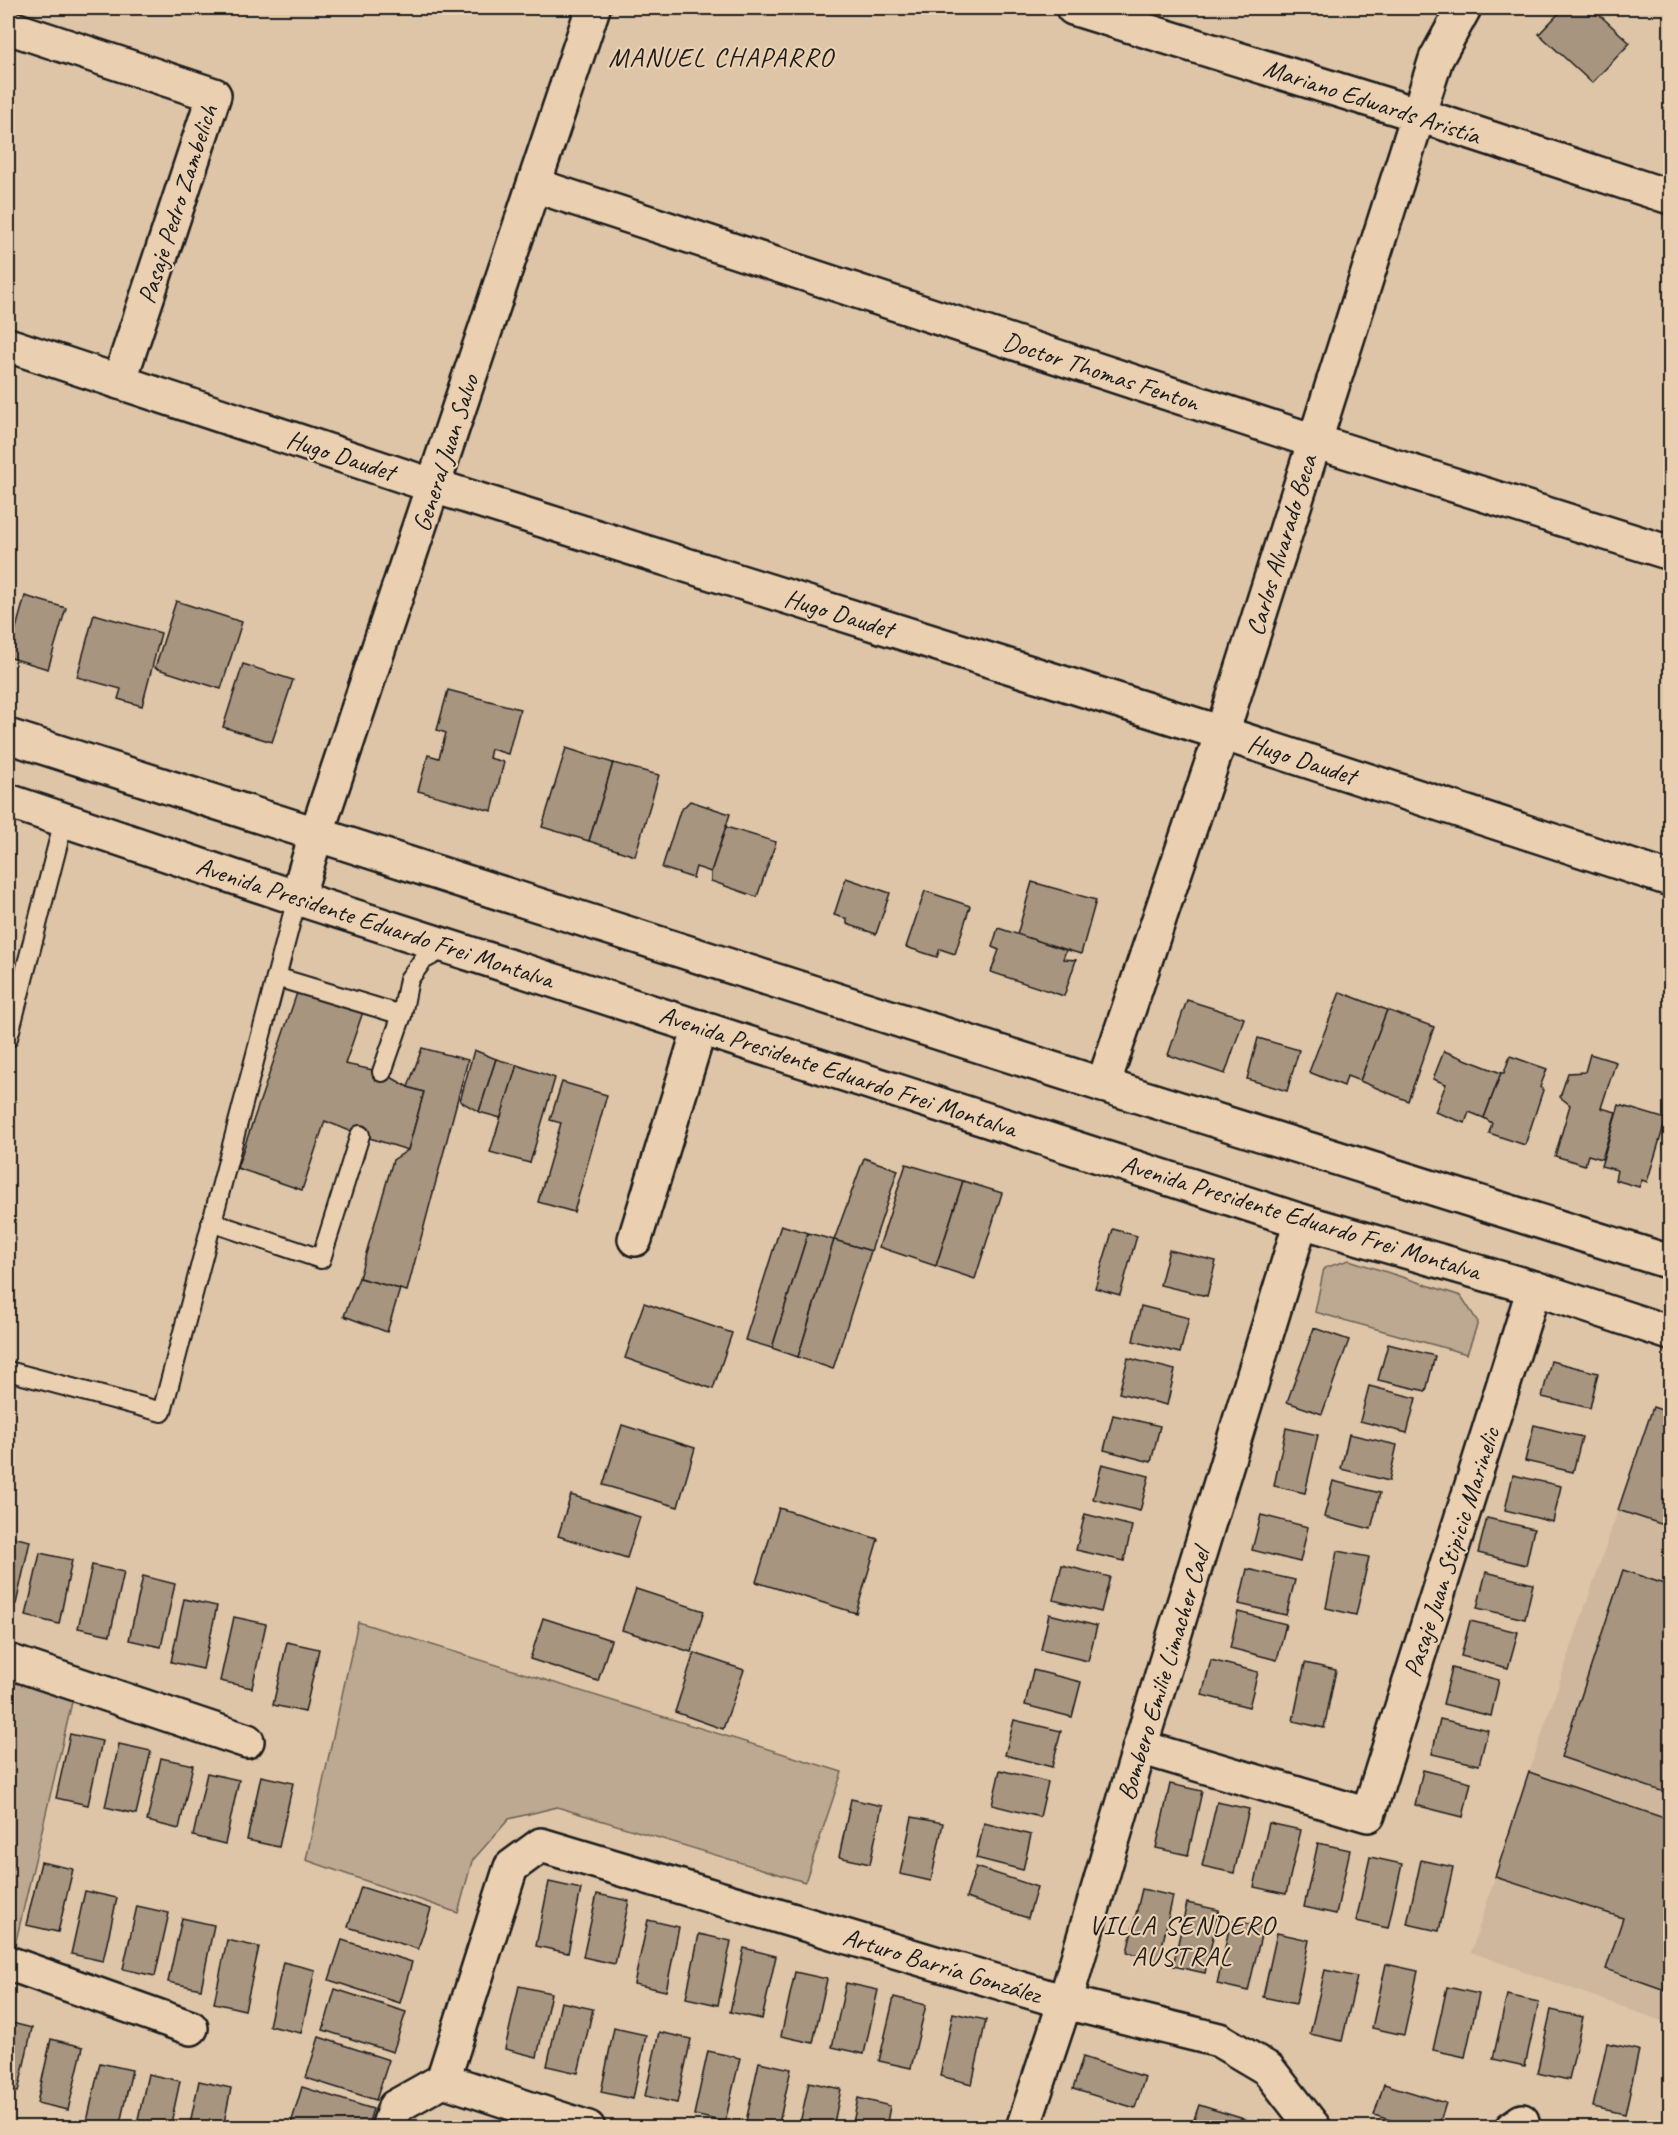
<svg xmlns="http://www.w3.org/2000/svg" width="1678" height="2135" font-family="Caveat,sans-serif">
<rect width="100%" height="100%" fill="#dec5a8"/>
<filter id="ink" filterUnits="userSpaceOnUse"><feTurbulence type="fractalNoise" baseFrequency=".0167" numOctaves="2"/><feDisplacementMap in="SourceGraphic" scale="12" xChannelSelector="R" yChannelSelector="G"/><feConvolveMatrix kernelMatrix="1 2 1 2 8 2 1 2 1" color-interpolation-filters="sRGB"/></filter>
<g filter="url(#ink)">
<polygon fill="#ceb79c" points="1653,1407 1670,1412 1670,2024 1471,1952 1529,1772"/>
<g fill="#bda991" stroke="#6c6256" stroke-width="1.5">
<polygon points="1349,1260 1461,1296 1478,1322 1467,1354 1315,1312 1324,1268"/>
<polygon points="358,1622 842,1772 805,1882 557,1807 509,1819 472,1861 458,1913 306,1860"/>
<polygon points="8,1675 73,1698 12,1958 8,1956"/>
</g>
<g fill="#a89580" stroke="#1c1c1c" stroke-width="1.5">
<polygon points="1564,8 1592,8 1630,43 1592,83 1539,34"/>
<polygon points="25,596 66,608 48,669 8,657"/>
<polygon points="176,601 242,622 221,689 155,668"/>
<polygon points="94,614 161,633 142,706 118,699 121,689 77,677"/>
<polygon points="243,664 293,680 272,742 223,727"/>
<polygon points="448,690 520,709 508,754 491,749 489,758 504,762 492,811 418,791 428,755 439,758 446,733 437,730"/>
<polygon points="566,748 613,763 589,841 542,827"/>
<polygon points="613,763 659,775 635,856 589,841"/>
<polygon points="690,801 730,814 711,872 696,867 693,878 662,868 680,811"/>
<polygon points="726,827 776,842 757,897 711,881 711,872"/>
<polygon points="846,878 890,893 876,934 847,924 847,919 834,915"/>
<polygon points="1032,882 1096,900 1081,954 1017,935"/>
<polygon points="925,891 970,906 955,954 940,949 937,957 906,947"/>
<polygon points="998,928 1066,950 1063,959 1076,960 1064,996 991,972 999,950 992,947"/>
<polygon points="299,987 364,1009 345,1064 382,1072 408,1087 424,1092 408,1150 360,1135 325,1121 302,1190 237,1168"/>
<polygon points="1340,992 1387,1010 1360,1081 1347,1076 1344,1086 1309,1072"/>
<polygon points="1187,1000 1244,1018 1225,1074 1168,1055"/>
<polygon points="1387,1010 1434,1027 1408,1101 1360,1081"/>
<polygon points="1258,1038 1299,1050 1287,1091 1247,1079"/>
<polygon points="422,1048 468,1060 407,1291 359,1278 393,1160 408,1150 424,1092 408,1087"/>
<polygon points="474,1050 496,1059 479,1112 460,1101"/>
<polygon points="1444,1051 1501,1073 1484,1118 1469,1112 1465,1123 1435,1112 1446,1084 1433,1079"/>
<polygon points="1590,1054 1616,1062 1601,1108 1616,1112 1602,1159 1588,1155 1585,1165 1555,1156 1570,1105 1560,1097 1568,1073 1585,1072"/>
<polygon points="1510,1056 1547,1069 1540,1087 1543,1090 1525,1145 1489,1133 1492,1123 1484,1118 1501,1073 1504,1073"/>
<polygon points="496,1059 517,1065 501,1118 479,1112"/>
<polygon points="517,1065 555,1078 530,1163 490,1152"/>
<polygon points="562,1082 607,1095 574,1212 538,1202 561,1123 550,1120"/>
<polygon points="1619,1105 1666,1119 1647,1182 1642,1180 1639,1187 1615,1180 1617,1170 1601,1166"/>
<polygon points="864,1158 898,1170 871,1251 834,1240"/>
<polygon points="906,1164 963,1181 936,1266 879,1247"/>
<polygon points="963,1181 1002,1193 975,1279 936,1266"/>
<polygon points="781,1225 808,1233 772,1348 745,1340"/>
<polygon points="1113,1229 1137,1236 1120,1295 1095,1288"/>
<polygon points="808,1233 834,1240 798,1357 772,1348"/>
<polygon points="834,1240 871,1251 833,1369 798,1357"/>
<polygon points="1169,1250 1216,1261 1207,1296 1160,1285"/>
<polygon points="359,1278 400,1289 387,1332 344,1316"/>
<polygon points="644,1303 732,1333 713,1389 625,1358"/>
<polygon points="1141,1306 1189,1318 1180,1353 1133,1341"/>
<polygon points="1314,1328 1349,1340 1322,1414 1287,1402"/>
<polygon points="1388,1344 1435,1356 1426,1391 1378,1380"/>
<polygon points="1128,1358 1175,1370 1167,1405 1119,1393"/>
<polygon points="1551,1361 1598,1373 1590,1408 1542,1397"/>
<polygon points="1369,1386 1416,1398 1407,1433 1360,1421"/>
<polygon points="1653,1407 1670,1413 1670,1527 1618,1510"/>
<polygon points="1113,1415 1160,1426 1151,1462 1104,1450"/>
<polygon points="622,1425 695,1448 678,1507 603,1485"/>
<polygon points="1534,1425 1582,1437 1573,1472 1525,1461"/>
<polygon points="1286,1428 1318,1435 1305,1493 1274,1486"/>
<polygon points="1349,1434 1397,1445 1389,1481 1341,1469"/>
<polygon points="1102,1464 1149,1476 1140,1511 1093,1499"/>
<polygon points="1513,1475 1561,1486 1553,1522 1505,1510"/>
<polygon points="1333,1481 1380,1493 1371,1529 1324,1517"/>
<polygon points="571,1495 640,1517 627,1558 558,1536"/>
<polygon points="779,1508 878,1539 856,1613 756,1582"/>
<polygon points="1085,1514 1132,1526 1124,1561 1076,1550"/>
<polygon points="1261,1515 1308,1527 1300,1562 1252,1550"/>
<polygon points="1487,1518 1534,1529 1526,1565 1478,1553"/>
<polygon points="8,1536 30,1541 16,1604 8,1602"/>
<polygon points="1337,1551 1369,1557 1356,1615 1326,1608"/>
<polygon points="40,1553 72,1560 59,1624 26,1616"/>
<polygon points="92,1565 124,1572 110,1635 78,1628"/>
<polygon points="1062,1565 1110,1577 1101,1612 1053,1600"/>
<polygon points="1670,1566 1670,1794 1561,1757 1623,1570 1664,1584"/>
<polygon points="1247,1569 1295,1580 1286,1615 1239,1604"/>
<polygon points="1486,1572 1533,1584 1525,1619 1477,1608"/>
<polygon points="143,1576 175,1584 161,1647 129,1640"/>
<polygon points="636,1589 704,1611 691,1652 622,1630"/>
<polygon points="184,1599 217,1606 203,1669 171,1662"/>
<polygon points="1238,1612 1286,1624 1277,1660 1230,1648"/>
<polygon points="1049,1614 1097,1626 1088,1661 1041,1650"/>
<polygon points="234,1617 266,1624 252,1688 220,1681"/>
<polygon points="543,1618 611,1640 598,1681 530,1659"/>
<polygon points="1470,1621 1518,1632 1508,1668 1461,1656"/>
<polygon points="287,1642 319,1649 305,1712 273,1705"/>
<polygon points="694,1653 744,1670 723,1729 675,1712"/>
<polygon points="1211,1660 1258,1672 1249,1707 1202,1695"/>
<polygon points="1305,1663 1336,1670 1324,1728 1293,1721"/>
<polygon points="1452,1668 1499,1680 1491,1716 1443,1704"/>
<polygon points="1033,1670 1081,1682 1072,1717 1025,1705"/>
<polygon points="1440,1719 1488,1730 1479,1765 1432,1754"/>
<polygon points="1014,1720 1061,1731 1052,1767 1005,1755"/>
<polygon points="70,1734 102,1741 88,1805 56,1798"/>
<polygon points="119,1744 151,1751 136,1814 105,1807"/>
<polygon points="161,1758 193,1765 179,1829 147,1821"/>
<polygon points="1000,1770 1048,1782 1040,1817 992,1805"/>
<polygon points="1423,1770 1471,1782 1463,1817 1415,1805"/>
<polygon points="1529,1772 1670,1820 1670,1973 1665,1990 1606,1969 1623,1918 1495,1877"/>
<polygon points="207,1773 239,1780 225,1844 193,1836"/>
<polygon points="261,1776 293,1783 279,1847 247,1840"/>
<polygon points="1170,1784 1202,1791 1188,1855 1156,1848"/>
<polygon points="851,1799 882,1806 870,1864 839,1857"/>
<polygon points="1217,1802 1249,1809 1234,1873 1202,1866"/>
<polygon points="912,1817 943,1823 931,1881 900,1874"/>
<polygon points="984,1823 1031,1835 1023,1870 976,1858"/>
<polygon points="1269,1823 1301,1830 1286,1894 1254,1887"/>
<polygon points="1318,1843 1350,1850 1336,1914 1304,1907"/>
<polygon points="1370,1857 1402,1864 1388,1928 1356,1921"/>
<polygon points="1421,1860 1453,1867 1439,1931 1407,1924"/>
<polygon points="41,1862 73,1869 58,1932 26,1925"/>
<polygon points="976,1867 1037,1887 1028,1918 966,1898"/>
<polygon points="549,1882 581,1889 568,1953 536,1946"/>
<polygon points="361,1887 431,1909 418,1949 348,1927"/>
<polygon points="1142,1889 1173,1896 1159,1960 1127,1952"/>
<polygon points="85,1891 117,1898 103,1961 71,1954"/>
<polygon points="597,1894 629,1901 615,1964 583,1957"/>
<polygon points="1187,1903 1219,1910 1205,1973 1173,1966"/>
<polygon points="137,1906 169,1913 155,1976 123,1969"/>
<polygon points="182,1918 214,1925 201,1989 168,1982"/>
<polygon points="648,1920 679,1927 666,1991 634,1984"/>
<polygon points="1231,1920 1263,1927 1248,1991 1217,1984"/>
<polygon points="1277,1933 1309,1940 1296,2004 1263,1997"/>
<polygon points="699,1934 731,1941 718,2005 686,1998"/>
<polygon points="227,1940 259,1947 245,2010 214,2003"/>
<polygon points="342,1940 412,1962 400,2003 329,1980"/>
<polygon points="744,1948 776,1956 762,2019 730,2012"/>
<polygon points="283,1962 315,1970 301,2033 269,2026"/>
<polygon points="1386,1964 1418,1971 1404,2035 1372,2028"/>
<polygon points="1325,1970 1357,1977 1342,2041 1310,2034"/>
<polygon points="795,1972 827,1979 813,2043 781,2036"/>
<polygon points="846,1983 878,1990 864,2054 832,2047"/>
<polygon points="519,1986 551,1993 537,2057 505,2049"/>
<polygon points="1447,1987 1479,1994 1465,2057 1433,2050"/>
<polygon points="335,1989 406,2012 393,2052 323,2030"/>
<polygon points="1507,1995 1539,2002 1525,2066 1493,2059"/>
<polygon points="894,1997 926,2005 911,2068 879,2061"/>
<polygon points="561,2002 593,2009 578,2073 547,2066"/>
<polygon points="1551,2010 1583,2017 1569,2080 1537,2073"/>
<polygon points="953,2013 986,2020 972,2084 940,2076"/>
<polygon points="8,2022 32,2028 18,2092 8,2089"/>
<polygon points="614,2028 646,2035 633,2099 601,2092"/>
<polygon points="659,2032 691,2039 677,2103 645,2096"/>
<polygon points="319,2037 389,2060 376,2100 306,2078"/>
<polygon points="51,2039 83,2047 68,2110 37,2103"/>
<polygon points="1607,2043 1639,2050 1625,2114 1593,2107"/>
<polygon points="708,2051 740,2058 725,2122 694,2115"/>
<polygon points="1083,2057 1145,2077 1135,2108 1073,2089"/>
<polygon points="759,2062 791,2069 778,2128 745,2126"/>
<polygon points="100,2063 132,2070 119,2128 86,2126"/>
<polygon points="148,2074 180,2081 170,2128 136,2128"/>
<polygon points="199,2081 231,2088 223,2128 189,2128"/>
<polygon points="809,2082 841,2089 833,2128 799,2128"/>
<polygon points="1384,2084 1446,2103 1438,2128 1415,2128 1374,2115"/>
<polygon points="302,2087 373,2109 367,2128 290,2127"/>
<polygon points="858,2098 890,2106 886,2128 852,2128"/>
<polygon points="1199,2105 1260,2124 1259,2128 1191,2128"/>
<polygon points="1063,2120 1085,2128 1060,2128"/>
</g>
<g fill="none" stroke-linecap="round" stroke-linejoin="round">
<defs>
<g id="service">
<polyline points="276,977 402,1015"/>
<polyline points="8,1038 64,820"/>
<polyline points="382,1072 402,1015 409,979 423,960 449,946"/>
<polyline points="211,1222 321,1259 360,1135"/>
<polyline points="8,1371 162,1412 297,898"/>
</g>
<g id="minor">
<polyline points="1073,8 1419,115 1670,197"/>
<polyline points="8,27 214,95 119,382"/>
<polyline points="534,185 1314,441 1670,553"/>
<polyline points="8,345 434,486 1222,733 1670,879"/>
<polyline points="1103,1085 1222,733 1436,59 1464,8"/>
<polyline points="635,1239 700,1027"/>
<polyline points="8,1661 247,1741"/>
<polyline points="1140,1747 1368,1815 1534,1288"/>
<polyline points="8,1963 191,2028"/>
<polyline points="443,2080 588,2128"/>
<polyline points="388,2128 395,2107 443,2080 511,1867 541,1845 1065,2002 1219,2040 1268,2069 1314,2128"/>
<polyline points="1023,2128 1065,2002 1140,1747 1301,1221"/>
<polyline points="1512,2128 1522,2121"/>
</g>
<polyline id="tertiary" points="297,898 316,835 593,8"/>
<g id="secondary">
<polyline points="8,736 1103,1085 1670,1262"/>
<polyline points="8,801 297,898 1301,1221 1534,1288 1670,1333"/>
</g>
</defs>
<use href="#service" stroke="#1c1c1c" stroke-width="22"/>
<use href="#minor" stroke="#1c1c1c" stroke-width="38"/>
<use href="#tertiary" stroke="#1c1c1c" stroke-width="38"/>
<use href="#secondary" stroke="#1c1c1c" stroke-width="38"/>
<use href="#service" stroke="#ead0b1" stroke-width="18"/>
<use href="#minor" stroke="#ead0b1" stroke-width="33"/>
<use href="#tertiary" stroke="#ead0b1" stroke-width="33"/>
<use href="#secondary" stroke="#ead0b1" stroke-width="33"/>
</g>
</g>
<g text-anchor="middle" stroke-width="4.5" stroke-linejoin="round" paint-order="stroke">
<g font-size="26" fill="#1c1c1c" stroke="#ead0b1">
<text transform="translate(1372 101) rotate(18)" y="9">Mariano Edwards Aristía</text>
<text transform="translate(177 204) rotate(-72)" y="9">Pasaje Pedro Zambelich</text>
<text transform="translate(1101 371) rotate(18)" y="9">Doctor Thomas Fenton</text>
<text transform="translate(445 453) rotate(-72)" y="9">General Juan Salvo</text>
<text transform="translate(341 455) rotate(18)" y="9">Hugo Daudet</text>
<text transform="translate(1281 545) rotate(-73)" y="9">Carlos Alvarado Beca</text>
<text transform="translate(839 613) rotate(17)" y="9">Hugo Daudet</text>
<text transform="translate(1302 759) rotate(18)" y="9">Hugo Daudet</text>
<text transform="translate(375 922) rotate(18)" y="9">Avenida Presidente Eduardo Frei Montalva</text>
<text transform="translate(838 1071) rotate(18)" y="9">Avenida Presidente Eduardo Frei Montalva</text>
<text transform="translate(1301 1217) rotate(17)" y="9">Avenida Presidente Eduardo Frei Montalva</text>
<text transform="translate(1451 1552) rotate(-72)" y="9">Pasaje Juan Stipicic Marinelic</text>
<text transform="translate(1163 1674) rotate(-73)" y="9">Bombero Emilie Limacher Cael</text>
<text transform="translate(942 1965) rotate(17)" y="9">Arturo Barría González</text>
</g>
<g font-size="27" letter-spacing="1.5" fill="#1c1c1c" stroke="#ead0b1">
<text x="721" y="66">MANUEL CHAPARRO</text>
<text x="1182" y="1934">VILLA SENDERO<tspan x="1182" dy="31">AUSTRAL</tspan></text>
</g>
</g>
<rect width="1678" height="2135" fill="none" stroke="#ead0b1" stroke-width="30"/>
<rect x="15" y="15" width="1648" height="2105" fill="none" stroke="#1c1c1c" stroke-width="2" filter="url(#ink)"/>
</svg>
